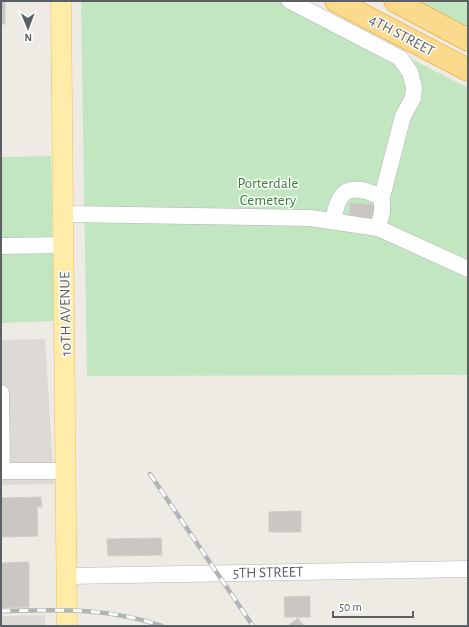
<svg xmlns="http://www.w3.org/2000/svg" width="469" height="627" font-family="'Alegreya Sans',sans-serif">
<rect width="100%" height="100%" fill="#eeebe4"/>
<g fill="#dddad6">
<polygon points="45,339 54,484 1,485 1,340"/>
<polygon points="45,615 45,626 1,626 1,616"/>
</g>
<g fill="#c2e6c0">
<polygon points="81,1 299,1 468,88 468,375 87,376"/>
<polygon points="415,1 468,1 468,29"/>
<polygon points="51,156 54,321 1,323 1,157"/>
</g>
<g fill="#cac6c1" stroke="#d3cdc2">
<rect x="1" y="1" width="4" height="23"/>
<polygon points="350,203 375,205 374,219 349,217"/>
<polygon points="41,497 42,507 37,507 38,536 1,537 1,498"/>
<polygon points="301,511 301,532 269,532 269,512"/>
<polygon points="161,538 162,555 108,556 107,539"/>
<polygon points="29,562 29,607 1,608 1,563"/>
<polygon points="310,596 310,617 285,617 284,597"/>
<polygon points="298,618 304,626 291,626 290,624"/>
</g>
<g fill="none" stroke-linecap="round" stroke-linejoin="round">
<defs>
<g id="minor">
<polyline points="290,1 400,58 410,72 414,87 413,98 403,116 382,197"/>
<polyline points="64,214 310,218 378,228 468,269"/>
<path d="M333,221C339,187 350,183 382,197V212L378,228"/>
<polyline points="1,246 64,245"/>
<polyline points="1,393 2,471"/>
<polyline points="1,471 66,471"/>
<polyline points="68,576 468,569"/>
</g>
<polyline id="major" points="61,1 67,626"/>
<g id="highway">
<polyline points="336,1 468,70"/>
<polyline points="395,1 468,40"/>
</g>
</defs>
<use href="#minor" stroke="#b1b5b9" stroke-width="17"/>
<use href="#major" stroke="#f1be5a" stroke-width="21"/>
<use href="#highway" stroke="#f09901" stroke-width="23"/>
<use href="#minor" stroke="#fff" stroke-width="16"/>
<use href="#major" stroke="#feeca8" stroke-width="20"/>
<use href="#highway" stroke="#fcda8d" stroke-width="22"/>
<defs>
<g id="rail">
<polyline points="150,474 253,626"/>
<path d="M1,611C58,610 107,607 162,626"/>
</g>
</defs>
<use href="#rail" stroke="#b2b3b4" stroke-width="4.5"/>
<use href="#rail" stroke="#fff" stroke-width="3" stroke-dasharray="9" stroke-linecap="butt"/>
</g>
<g text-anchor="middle" stroke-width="3" stroke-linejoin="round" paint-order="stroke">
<g font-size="15" fill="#5c6064" stroke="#fff">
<text transform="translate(402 35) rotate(28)" y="5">4TH STREET</text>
<text transform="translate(65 314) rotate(-91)" y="5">10TH AVENUE</text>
<text transform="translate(268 572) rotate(-1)" y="5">5TH STREET</text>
</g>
<g font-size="15" fill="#358234" stroke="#fff">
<text x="268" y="188">Porterdale<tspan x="268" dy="17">Cemetery</tspan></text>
</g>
</g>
<rect width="469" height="627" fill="none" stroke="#5c6064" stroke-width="4"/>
<g transform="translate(28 28) rotate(179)" stroke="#ffffff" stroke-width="3" paint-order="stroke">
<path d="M0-3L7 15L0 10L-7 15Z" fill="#5c6064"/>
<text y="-6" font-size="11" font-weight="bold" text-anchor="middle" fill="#5c6064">N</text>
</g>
<path d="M333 611v6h80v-6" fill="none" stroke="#5c6064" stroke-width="2"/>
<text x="339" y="611" font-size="12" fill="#5c6064" stroke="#ffffff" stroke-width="3" paint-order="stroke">50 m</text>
</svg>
